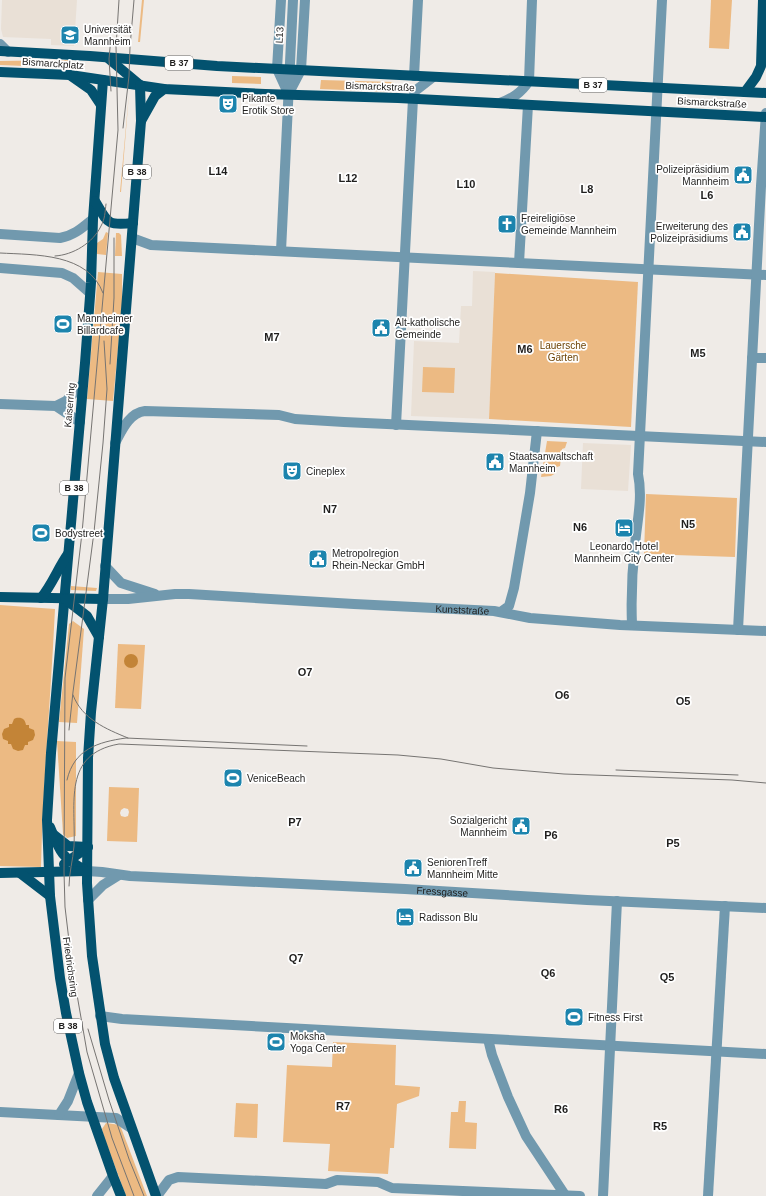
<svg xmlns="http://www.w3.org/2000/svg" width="766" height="1196" font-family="Arial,sans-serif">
<rect width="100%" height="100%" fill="#efebe7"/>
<g fill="#e9e0d6">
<polygon points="2,0 77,0 74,46 51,45 51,39 3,37 1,29"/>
<polygon points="473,271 495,272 489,419 411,416 414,341 459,343 461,306 472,306"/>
<polygon points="583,443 631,445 628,491 581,489"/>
</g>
<g fill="#ecba83" fill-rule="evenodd">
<polygon points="142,0 144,0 140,42 138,42"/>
<polygon points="711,0 732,0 729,49 709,48"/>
<polygon points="71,60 70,64 49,67 0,65 0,61"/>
<polygon points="232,76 261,77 261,84 232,83"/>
<polygon points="321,80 394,82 393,92 320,89"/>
<polygon points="129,93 121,192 120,192"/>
<polygon points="106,232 108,233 106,255 97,254 97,243 103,239"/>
<polygon points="116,233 119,233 121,235 122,256 115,256"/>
<polygon points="98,272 122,274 122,306 113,401 87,399"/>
<polygon points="495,273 638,282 631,427 489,419"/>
<polygon points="423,367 455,368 454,393 422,392"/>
<polygon points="547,441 567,442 565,448 562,449 560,466 557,467 556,473 551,476 541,477"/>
<polygon points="646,494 737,498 735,557 644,554"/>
<polygon points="71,586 97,588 96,591 71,590"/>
<path d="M0,605L55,609C51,695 43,781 41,867L0,866Z"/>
<polygon points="73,621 84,629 77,723 59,722 69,624"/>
<polygon points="118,644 145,645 141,709 115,708"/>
<polygon points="57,741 76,742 76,836 67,838 63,834"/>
<path d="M109,787L139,788L137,842L107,841ZM124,808L128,809L129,812L128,816L125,817L121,816L120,813L121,810Z"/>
<polygon points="333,1042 396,1045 395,1085 420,1087 419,1096 397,1104 394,1148 390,1148 388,1174 328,1171 330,1144 283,1142 287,1065 332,1067"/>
<polygon points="459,1101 466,1101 465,1122 477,1123 476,1149 449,1148 451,1112 458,1112"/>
<polygon points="236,1103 258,1104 257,1138 234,1137"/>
<polygon points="106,1123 120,1125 147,1196 126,1196 104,1137 102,1129"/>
</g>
<g fill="#c38437">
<circle cx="131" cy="661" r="7"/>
<path d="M16,718C22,717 25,719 26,725H29V728L34,730L35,735L33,740L28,742V745H25L23,750L18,751L13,749L11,744H8V741L3,739L2,734L4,729L9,727V724H12L14,719Z"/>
</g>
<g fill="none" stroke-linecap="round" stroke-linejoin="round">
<g stroke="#7199ae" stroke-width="10">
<polyline points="281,0 277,69 288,93"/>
<polyline points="0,44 8,52"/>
<polyline points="414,76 418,0"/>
<polyline points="290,91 301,70 305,0"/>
<path d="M500,103C513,98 521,93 529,81L532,0"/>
<polyline points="132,238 151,245 766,275"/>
<polyline points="281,251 293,0"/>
<polyline points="519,263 528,105"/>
<polyline points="752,358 766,358"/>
<polyline points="0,404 56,406 80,422"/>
<polyline points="56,406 66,401 83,384"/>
<polyline points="396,425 413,99 415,91 433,77"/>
<path d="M115,443C122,430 129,413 145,411L279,415L295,419L344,422L766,442"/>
<polyline points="105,566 121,583 155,594"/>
<path id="s1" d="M103,599H128L175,594H189L354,604L494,611L530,618L620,625L766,631"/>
<polyline points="502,611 509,606 514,588 530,493 537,431"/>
<path d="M632,625C631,599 632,571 635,545C637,521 643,498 638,474L662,0"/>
<polyline points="738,630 761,186 766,113"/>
<path id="s2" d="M87,871L102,872L130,876L405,889L587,900L766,908"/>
<polyline points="88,900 103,885 119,875"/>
<polyline points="100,1016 122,1019 766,1054"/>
<polyline points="488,1039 492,1055 508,1097 526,1136 565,1195"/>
<polyline points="0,1112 116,1118 131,1128"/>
<polyline points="59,1115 68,1101 79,1073"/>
<polyline points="97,1196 113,1176"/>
<polyline points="157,1196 169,1180 178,1177 326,1184 337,1180 378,1182 392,1188 580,1196"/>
<polyline points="603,1196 617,901"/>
<polyline points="708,1196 725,906"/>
</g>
<g stroke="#7199ae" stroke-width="10">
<path d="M0,234L60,238C75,235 82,228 93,219"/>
<polyline points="0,268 62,273 73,278 90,293"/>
</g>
<g stroke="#03526f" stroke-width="10">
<polyline points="0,51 90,56 217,66 766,93"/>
<polyline points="109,59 140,85"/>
<polyline points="0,72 70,75 164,89 265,94 398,98 766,117"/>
<polyline points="71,76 91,90 101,105"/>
<polyline points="103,80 93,219 91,283 85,363 51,753 47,820 50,896 60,978 66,1013 79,1073 87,1102 113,1176 121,1196"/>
<polyline points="140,85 141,121 103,599 91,712 88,758 87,883 92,956 105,1044 114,1078 156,1196"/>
<polyline points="745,92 756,77 761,66 763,0"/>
<polyline points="141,121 155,96 164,89"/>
<path d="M95,201C108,223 106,226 133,223"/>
<polyline points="0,597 103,599"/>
<path d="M41,598C52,585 58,568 68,554"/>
<polyline points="65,599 87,616 99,637"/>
<path d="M50,827C60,852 61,857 85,870"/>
<polyline points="54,835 68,846 88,847"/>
<polyline points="64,864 88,847"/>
<polyline points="0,873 87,871"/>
<polyline points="20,873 50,896"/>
</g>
<g stroke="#767472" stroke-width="1">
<polyline points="119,0 116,47 118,130 82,533 65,678 64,872 65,907 72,966 87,1052 112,1138 134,1196"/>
<polyline points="111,37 109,59 111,91"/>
<polyline points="123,128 129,76 130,47 134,0"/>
<path d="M0,253C36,255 88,253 103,293"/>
<path d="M55,256C73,255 93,243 101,226C105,219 105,212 106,204"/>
<polyline points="110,364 114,298 114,238"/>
<path d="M73,695C82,719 106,729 128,738"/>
<polyline points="69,730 73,692 94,532 103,443 107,389 104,341"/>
<polyline points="616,770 738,775"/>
<path d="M67,780C74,749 98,742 126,738L307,746"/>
<path d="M69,886C69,873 73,860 74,846C76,804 62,754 119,744L398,755L441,759L493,768L564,774L732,780L766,783"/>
<polyline points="88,1029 109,1100 129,1159 144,1196"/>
</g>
</g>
<defs>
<symbol id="university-square" viewBox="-11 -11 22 22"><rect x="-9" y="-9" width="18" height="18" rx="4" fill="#1c84ad" stroke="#fff"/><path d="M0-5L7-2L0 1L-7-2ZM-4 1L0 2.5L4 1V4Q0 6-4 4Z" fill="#fff"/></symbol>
<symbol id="theatre-square" viewBox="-11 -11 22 22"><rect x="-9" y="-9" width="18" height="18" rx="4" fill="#1c84ad" stroke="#fff"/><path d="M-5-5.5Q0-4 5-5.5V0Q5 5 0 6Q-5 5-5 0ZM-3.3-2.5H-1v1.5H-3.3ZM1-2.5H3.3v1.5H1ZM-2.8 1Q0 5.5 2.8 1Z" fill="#fff"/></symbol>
<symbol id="civic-square" viewBox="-11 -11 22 22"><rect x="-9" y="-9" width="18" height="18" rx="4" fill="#1c84ad" stroke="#fff"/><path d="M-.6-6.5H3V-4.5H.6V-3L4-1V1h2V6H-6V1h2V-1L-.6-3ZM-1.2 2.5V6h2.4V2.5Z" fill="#fff"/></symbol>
<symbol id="church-square" viewBox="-11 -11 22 22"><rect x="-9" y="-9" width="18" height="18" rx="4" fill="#1c84ad" stroke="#fff"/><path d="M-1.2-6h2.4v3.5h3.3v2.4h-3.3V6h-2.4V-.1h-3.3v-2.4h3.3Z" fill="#fff"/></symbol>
<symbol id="stadium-square" viewBox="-11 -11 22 22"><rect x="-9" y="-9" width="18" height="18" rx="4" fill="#1c84ad" stroke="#fff"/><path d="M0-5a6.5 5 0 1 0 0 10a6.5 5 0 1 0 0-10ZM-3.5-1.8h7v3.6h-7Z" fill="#fff"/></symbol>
<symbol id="hotel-square" viewBox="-11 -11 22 22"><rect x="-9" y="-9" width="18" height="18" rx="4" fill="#1c84ad" stroke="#fff"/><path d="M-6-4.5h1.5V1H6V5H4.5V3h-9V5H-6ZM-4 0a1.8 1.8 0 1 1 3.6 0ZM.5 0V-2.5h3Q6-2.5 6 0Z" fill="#fff"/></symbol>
</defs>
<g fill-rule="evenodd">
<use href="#university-square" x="59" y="24" width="22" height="22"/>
<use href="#theatre-square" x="217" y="93" width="22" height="22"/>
<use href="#civic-square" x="732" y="164" width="22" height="22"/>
<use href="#church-square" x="496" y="213" width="22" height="22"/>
<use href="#civic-square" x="731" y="221" width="22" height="22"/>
<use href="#stadium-square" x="52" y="313" width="22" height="22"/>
<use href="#civic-square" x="370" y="317" width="22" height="22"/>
<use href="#civic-square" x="484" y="451" width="22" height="22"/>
<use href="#theatre-square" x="281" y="460" width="22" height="22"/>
<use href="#hotel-square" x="613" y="517" width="22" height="22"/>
<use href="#stadium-square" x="30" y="522" width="22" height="22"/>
<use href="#civic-square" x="307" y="548" width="22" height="22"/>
<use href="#stadium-square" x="222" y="767" width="22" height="22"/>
<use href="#civic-square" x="510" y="815" width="22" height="22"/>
<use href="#civic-square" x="402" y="857" width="22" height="22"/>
<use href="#hotel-square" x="394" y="906" width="22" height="22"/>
<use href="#stadium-square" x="563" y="1006" width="22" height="22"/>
<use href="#stadium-square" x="265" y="1031" width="22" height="22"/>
</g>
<g text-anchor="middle" stroke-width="3.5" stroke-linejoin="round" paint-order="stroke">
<g fill="#fff" stroke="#636262" stroke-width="1">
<rect x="165" y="56" width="28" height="14" rx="3"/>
<rect x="579" y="78" width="28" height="14" rx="3"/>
<rect x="123" y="165" width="28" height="14" rx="3"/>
<rect x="60" y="481" width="28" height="14" rx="3"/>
<rect x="54" y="1019" width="28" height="14" rx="3"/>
</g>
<g font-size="9" font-weight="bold" fill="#201f1e">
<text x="179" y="66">B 37</text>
<text x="593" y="88">B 37</text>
<text x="137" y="175">B 38</text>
<text x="74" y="491">B 38</text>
<text x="68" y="1029">B 38</text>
</g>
<g font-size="10" fill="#201f1e" stroke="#fff" text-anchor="start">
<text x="84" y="33">Universität<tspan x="84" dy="12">Mannheim</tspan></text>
<text x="242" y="102">Pikante<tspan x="242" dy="12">Erotik Store</tspan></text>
<text x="729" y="173" text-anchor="end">Polizeipräsidium<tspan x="729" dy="12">Mannheim</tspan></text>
<text x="521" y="222">Freireligiöse<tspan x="521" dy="12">Gemeinde Mannheim</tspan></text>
<text x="728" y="230" text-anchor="end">Erweiterung des<tspan x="728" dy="12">Polizeipräsidiums</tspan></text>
<text x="77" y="322">Mannheimer<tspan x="77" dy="12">Billardcafe</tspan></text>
<text x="395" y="326">Alt-katholische<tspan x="395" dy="12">Gemeinde</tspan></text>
<text x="509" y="460">Staatsanwaltschaft<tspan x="509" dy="12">Mannheim</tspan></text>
<text x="306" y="475">Cineplex</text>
<text x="55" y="537">Bodystreet</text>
<text x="624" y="550" text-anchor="middle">Leonardo Hotel<tspan x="624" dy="12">Mannheim City Center</tspan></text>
<text x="332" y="557">Metropolregion<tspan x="332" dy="12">Rhein-Neckar GmbH</tspan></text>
<text x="247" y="782">VeniceBeach</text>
<text x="507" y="824" text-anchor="end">Sozialgericht<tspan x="507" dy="12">Mannheim</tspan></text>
<text x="427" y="866">SeniorenTreff<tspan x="427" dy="12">Mannheim Mitte</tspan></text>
<text x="419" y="921">Radisson Blu</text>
<text x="588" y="1021">Fitness First</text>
<text x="290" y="1040">Moksha<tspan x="290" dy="12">Yoga Center</tspan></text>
</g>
<g font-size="10" fill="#201f1e" stroke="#fff">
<text transform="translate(279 35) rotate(-87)" y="4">L13</text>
<text transform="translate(53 63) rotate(4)" y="4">Bismarckplatz</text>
<text transform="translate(380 86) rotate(2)" y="4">Bismarckstraße</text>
<text transform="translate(712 102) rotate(3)" y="4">Bismarckstraße</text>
<text transform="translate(69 405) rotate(-85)" y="4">Kaiserring</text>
<text dy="4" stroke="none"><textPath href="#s1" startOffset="360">Kunststraße</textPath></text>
<text dy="4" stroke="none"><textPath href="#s2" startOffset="356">Fressgasse</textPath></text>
<text transform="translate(71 967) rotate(82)" y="4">Friedrichsring</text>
</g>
<g font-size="10" fill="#6e4406" stroke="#fff">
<text x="563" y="349">Lauersche<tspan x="563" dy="12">Gärten</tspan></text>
</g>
<g font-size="11" font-weight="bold" fill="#201f1e" stroke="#fff">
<text x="218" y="175">L14</text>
<text x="348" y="182">L12</text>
<text x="466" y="188">L10</text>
<text x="587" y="193">L8</text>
<text x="707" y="199">L6</text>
<text x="272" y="341">M7</text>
<text x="525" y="353">M6</text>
<text x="698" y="357">M5</text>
<text x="330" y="513">N7</text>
<text x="688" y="528">N5</text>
<text x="580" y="531">N6</text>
<text x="305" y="676">O7</text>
<text x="562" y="699">O6</text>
<text x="683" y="705">O5</text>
<text x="295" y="826">P7</text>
<text x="551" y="839">P6</text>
<text x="673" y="847">P5</text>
<text x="296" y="962">Q7</text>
<text x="548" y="977">Q6</text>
<text x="667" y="981">Q5</text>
<text x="343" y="1110">R7</text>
<text x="561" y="1113">R6</text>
<text x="660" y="1130">R5</text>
</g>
</g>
</svg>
